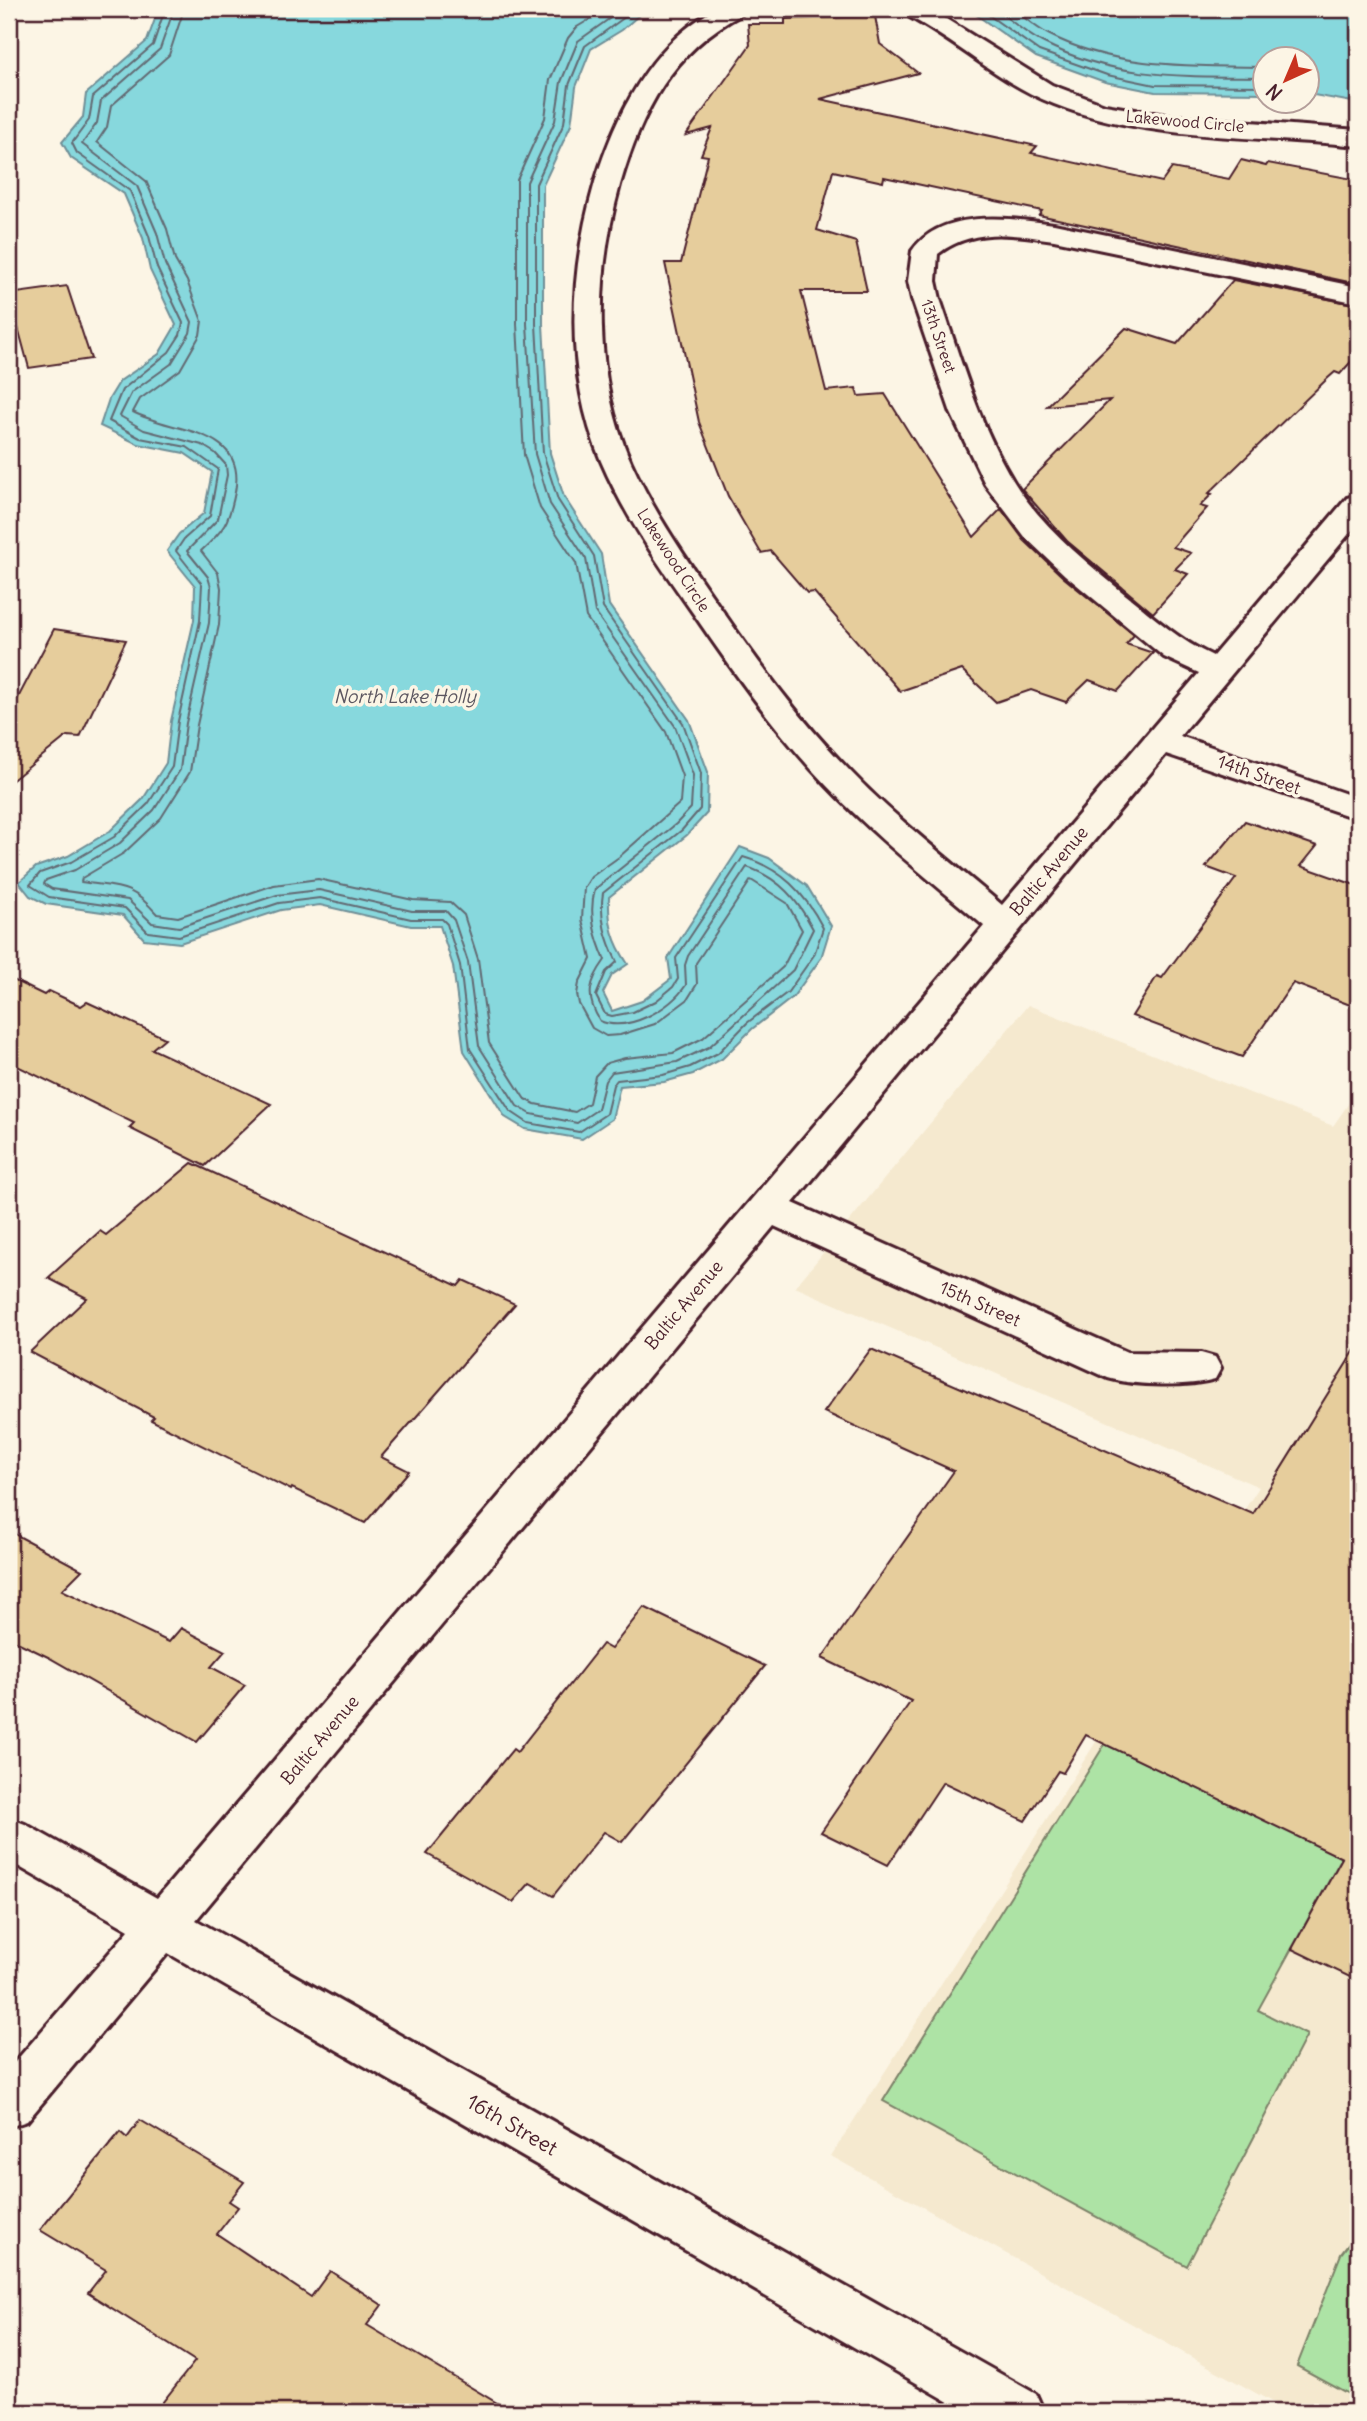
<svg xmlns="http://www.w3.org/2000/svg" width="1367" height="2421" font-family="Delius,sans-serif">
<rect width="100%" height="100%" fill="#fcf5e5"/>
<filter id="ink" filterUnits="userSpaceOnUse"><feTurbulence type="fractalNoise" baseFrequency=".0143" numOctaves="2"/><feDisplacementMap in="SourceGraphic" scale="14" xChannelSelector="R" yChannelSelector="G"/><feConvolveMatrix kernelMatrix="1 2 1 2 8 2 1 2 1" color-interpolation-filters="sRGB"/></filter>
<g filter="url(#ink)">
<polygon fill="#f5e9cf" points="1028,1005 1333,1126 1358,1090 1358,2412 1290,2412 831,2156 1259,1487 795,1287"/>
<g fill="#ade3a5" stroke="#7c8168" stroke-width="2">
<polygon points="1105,1744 1342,1857 1258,2010 1307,2035 1187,2266 883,2101"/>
<polygon points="1358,2232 1358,2399 1297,2366 1341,2254"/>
</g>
<g fill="#87d8dd" stroke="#6f8e96" stroke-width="2">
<path d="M162,9H646L622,30L591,49L576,87L571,125L543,185V324L550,453L564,497L601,554L609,605L689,720L708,772L707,813L687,835L609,897C608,924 613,942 628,964L612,975L603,993L612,1011L642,1001L671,979L668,958L740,847L769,858L807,886L831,926L821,958L793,997L752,1029L722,1059L693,1074L664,1082L620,1086L612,1119L582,1139L525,1129L505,1117L464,1051L453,966L440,926H411L320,905L281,910L180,943L144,939L123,915L46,904L30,896L19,882L36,867L68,856L110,831L143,799L166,763L171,721L194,620L195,586L167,551L179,534L204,513L212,472L184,453L138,444L100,426L109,399L120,381L159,354L176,325L150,270L143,238L124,194L71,158L62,142L83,117L86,94L147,41L158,11Z"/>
<polygon points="968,9 1358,9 1358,103 1308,94 1308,60 1266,60 1265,93 1155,92 1105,82 1036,57"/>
</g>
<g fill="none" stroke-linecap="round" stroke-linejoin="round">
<g stroke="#626972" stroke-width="2">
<path d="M165,9L153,45L93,97L89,120L72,143L77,153L130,191L149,236L157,268L183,323L180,335L169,352L122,390L109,421L140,438L187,447L218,469L210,516L184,539L176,551L202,584L200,621L178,721L172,767L148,804L114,837L71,862L40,873L30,885L49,897L125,908L148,932L179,936L279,903L320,898L411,919H442L447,924L460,965L470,1049L510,1111L528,1123L579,1132L606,1114L613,1085L617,1080L663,1075L690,1067L718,1053L747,1023L788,992L814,955L823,928C805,893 781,868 743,857L676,958L678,979L673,987L656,1001L633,1012L612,1016L605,1014L596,996L606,972L617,962C606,939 599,918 603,893L682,830L700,809L701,773L683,723L603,608L594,556L558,500L543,453L536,324V184L564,123L569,85L585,46L636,9"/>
<path d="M174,9L160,49L101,101L97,123L82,144L137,186L157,233L165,264L192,322L190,333L171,364L132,392L120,416L144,430L202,445L215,453L226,465L227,475L218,519L187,551L208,577L211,587L209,623L186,723L180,770L154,810L120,843L75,870L46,880L44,884L52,889L128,900L152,923L179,927L277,895L319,890L412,911H446L454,920L468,962L479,1046L517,1106L531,1114L577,1123L598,1109L605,1081L612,1072L677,1062L709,1047L793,970L813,929C798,900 779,878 747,867L688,956L685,965L686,985C670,1009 628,1033 600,1021C585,997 589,982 605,960C595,937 588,914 595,889L676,824L691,808L693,775L675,726L595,612L586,559L550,504L535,454L527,324V182L555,121L561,82L578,41L623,9"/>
<path d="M184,9L169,55L111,106L107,127L97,142L146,181L167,229L175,260L187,281L202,321L200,335L180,370L140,399L133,412C172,433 248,427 235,492C229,523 224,530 201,551L218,573L221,588L219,625L197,725L190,772L161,818L124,853L82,878L81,882C120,888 130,883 157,914L178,917L274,885L318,879L413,900L450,902L464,915L478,959L489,1043L524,1098L535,1104L575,1112L589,1103L595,1076L607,1063L625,1058L673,1053L703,1038L783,967L802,930L787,903L751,880L696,963L697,984L687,1000L655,1024L620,1035L606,1036L592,1028L579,1004L577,994L579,983L591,959L582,919L584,888L591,877L619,857L680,803L682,776L666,732L586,617L576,563L540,508L524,455L517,324V180L545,118L550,80L568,38L577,27L607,9"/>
<polyline points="980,9 1039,51 1107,75 1155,85 1266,86"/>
<path d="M995,9C1011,20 1027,35 1044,43C1116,80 1188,76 1266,77"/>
<path d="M1013,9C1024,17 1036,28 1048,34C1115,69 1193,66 1266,67"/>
</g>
</g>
<g fill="#e6cd9c" stroke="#4a1f2b" stroke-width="2">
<polygon points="875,16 880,44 918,73 820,99 1037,146 1031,153 1162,182 1172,168 1229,179 1241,160 1266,166 1268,163 1358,180 1358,284 1039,215 1042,211 884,177 883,182 833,171 817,230 856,242 867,291 801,291 826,391 856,388 858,396 885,394 974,537 1001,509 1024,540 1063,577 1134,635 1126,644 1153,653 1118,691 1089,680 1066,702 1031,690 996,702 962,670 900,691 814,592 807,593 771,551 761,553 728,496 699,422 665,263 681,263 708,156 701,155 712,128 686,135 750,45 748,24 785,24 785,19"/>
<polygon points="1233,280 1358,305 1358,354 1340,374 1335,372 1327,379 1209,493 1212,494 1200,506 1207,508 1173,547 1191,553 1175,569 1188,574 1153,613 1067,541 1022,489 1110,400 1047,406 1126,328 1177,344"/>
<polygon points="67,286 91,359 29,368 9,294"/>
<polygon points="54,629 126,640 80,737 67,736 9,783 9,715"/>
<polygon points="1245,821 1317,846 1301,866 1358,886 1358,1008 1293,983 1242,1057 1132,1016 1157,976 1162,978 1236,878 1206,867"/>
<polygon points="9,978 44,995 49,991 81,1006 87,1002 165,1038 152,1049 271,1104 205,1166 129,1128 134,1123 9,1062"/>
<polygon points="192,1163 458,1286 463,1280 515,1304 381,1457 409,1471 365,1523 292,1488 291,1490 151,1420 154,1417 30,1352 87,1298 48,1278 100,1231 106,1235"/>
<polygon points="1358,1345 1358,1981 1292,1949 1342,1858 1086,1735 1063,1773 1058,1771 1025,1821 943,1782 888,1865 821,1832 911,1701 822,1658 954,1471 824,1412 871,1349 1253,1514"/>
<polygon points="9,1531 82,1570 62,1590 169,1642 181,1628 225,1651 211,1667 245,1685 197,1742 48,1657 11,1639 9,1641"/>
<polygon points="644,1607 765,1666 622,1842 604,1832 553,1896 530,1883 513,1902 427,1854 513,1749 517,1752 602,1644 611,1649"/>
<polygon points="140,2120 244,2182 229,2201 238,2207 217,2234 311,2297 330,2271 382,2305 367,2325 512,2412 155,2412 195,2361 88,2293 106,2270 40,2230 120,2132 127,2138"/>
</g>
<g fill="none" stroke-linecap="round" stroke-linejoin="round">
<defs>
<g id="minor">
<path d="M716,9H746L742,14C672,51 642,110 620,185C595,275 593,376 631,462C654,513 687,560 719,606C759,664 801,721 851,772C897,820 951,861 1002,905L1199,673L1164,657L1065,575L1026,538L985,484L951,413L912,299L908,281L912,251C941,208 1010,218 1054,224L1358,287V303L1054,240C1013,234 972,227 938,254L936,281L940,299C961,360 979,426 1014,482C1042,527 1085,561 1126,595C1155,618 1180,641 1213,656L1347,498L1358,495V523L1180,736L1358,798V819L1166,754L793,1203L1127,1352L1201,1353L1215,1357L1221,1368L1215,1379C1188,1387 1135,1386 1108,1378L774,1226L196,1920L1036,2394L1044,2412H967L168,1953L27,2121L9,2127V2069L129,1930L9,1861V1818L25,1824L157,1898L984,926C930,880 874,836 826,785C776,732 734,673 693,613C659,565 624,515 601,461C564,372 569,272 595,182C616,114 651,43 716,9Z"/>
<path d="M900,9H930L1052,85L1105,105L1172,116L1358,130V146C1258,135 1149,142 1054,104C999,83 956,40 904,14Z"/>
</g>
</defs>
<use href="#minor" stroke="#4a1f2b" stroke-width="6"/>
<use href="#minor" fill="#fcf5e5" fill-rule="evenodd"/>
</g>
</g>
<g text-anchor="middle" stroke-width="7" stroke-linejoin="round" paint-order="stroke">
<g font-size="16" fill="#4a1f2b" stroke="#fcf5e5">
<text transform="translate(1185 121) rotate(5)" y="6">Lakewood Circle</text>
<text transform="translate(939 336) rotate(71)" y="6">13th Street</text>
<text transform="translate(674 560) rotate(57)" y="6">Lakewood Circle</text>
</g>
<g font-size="18" fill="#4a1f2b" stroke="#fcf5e5">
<text transform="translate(1259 775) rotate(19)" y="6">14th Street</text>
<text transform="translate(1049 871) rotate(-50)" y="6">Baltic Avenue</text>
<text transform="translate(980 1304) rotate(24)" y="6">15th Street</text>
<text transform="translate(684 1305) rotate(-50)" y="6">Baltic Avenue</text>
<text transform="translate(320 1740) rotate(-50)" y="6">Baltic Avenue</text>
</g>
<g font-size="19" font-style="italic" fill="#5c5660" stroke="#fcf5e5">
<text x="405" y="703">North Lake Holly</text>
</g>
<g font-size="21" fill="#4a1f2b" stroke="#fcf5e5">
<text transform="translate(512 2125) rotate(30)" y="7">16th Street</text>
</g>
</g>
<rect width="1367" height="2421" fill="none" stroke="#fcf5e5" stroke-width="35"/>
<rect x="18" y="18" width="1332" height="2386" fill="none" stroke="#4a1f2b" stroke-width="2.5" filter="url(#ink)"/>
<g transform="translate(1286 80) rotate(224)"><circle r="33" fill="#fcf5e5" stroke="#b59f9b" stroke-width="2"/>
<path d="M0-5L12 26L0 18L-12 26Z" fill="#c8321e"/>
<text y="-10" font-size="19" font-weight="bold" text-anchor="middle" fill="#4a1f2b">N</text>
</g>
</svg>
